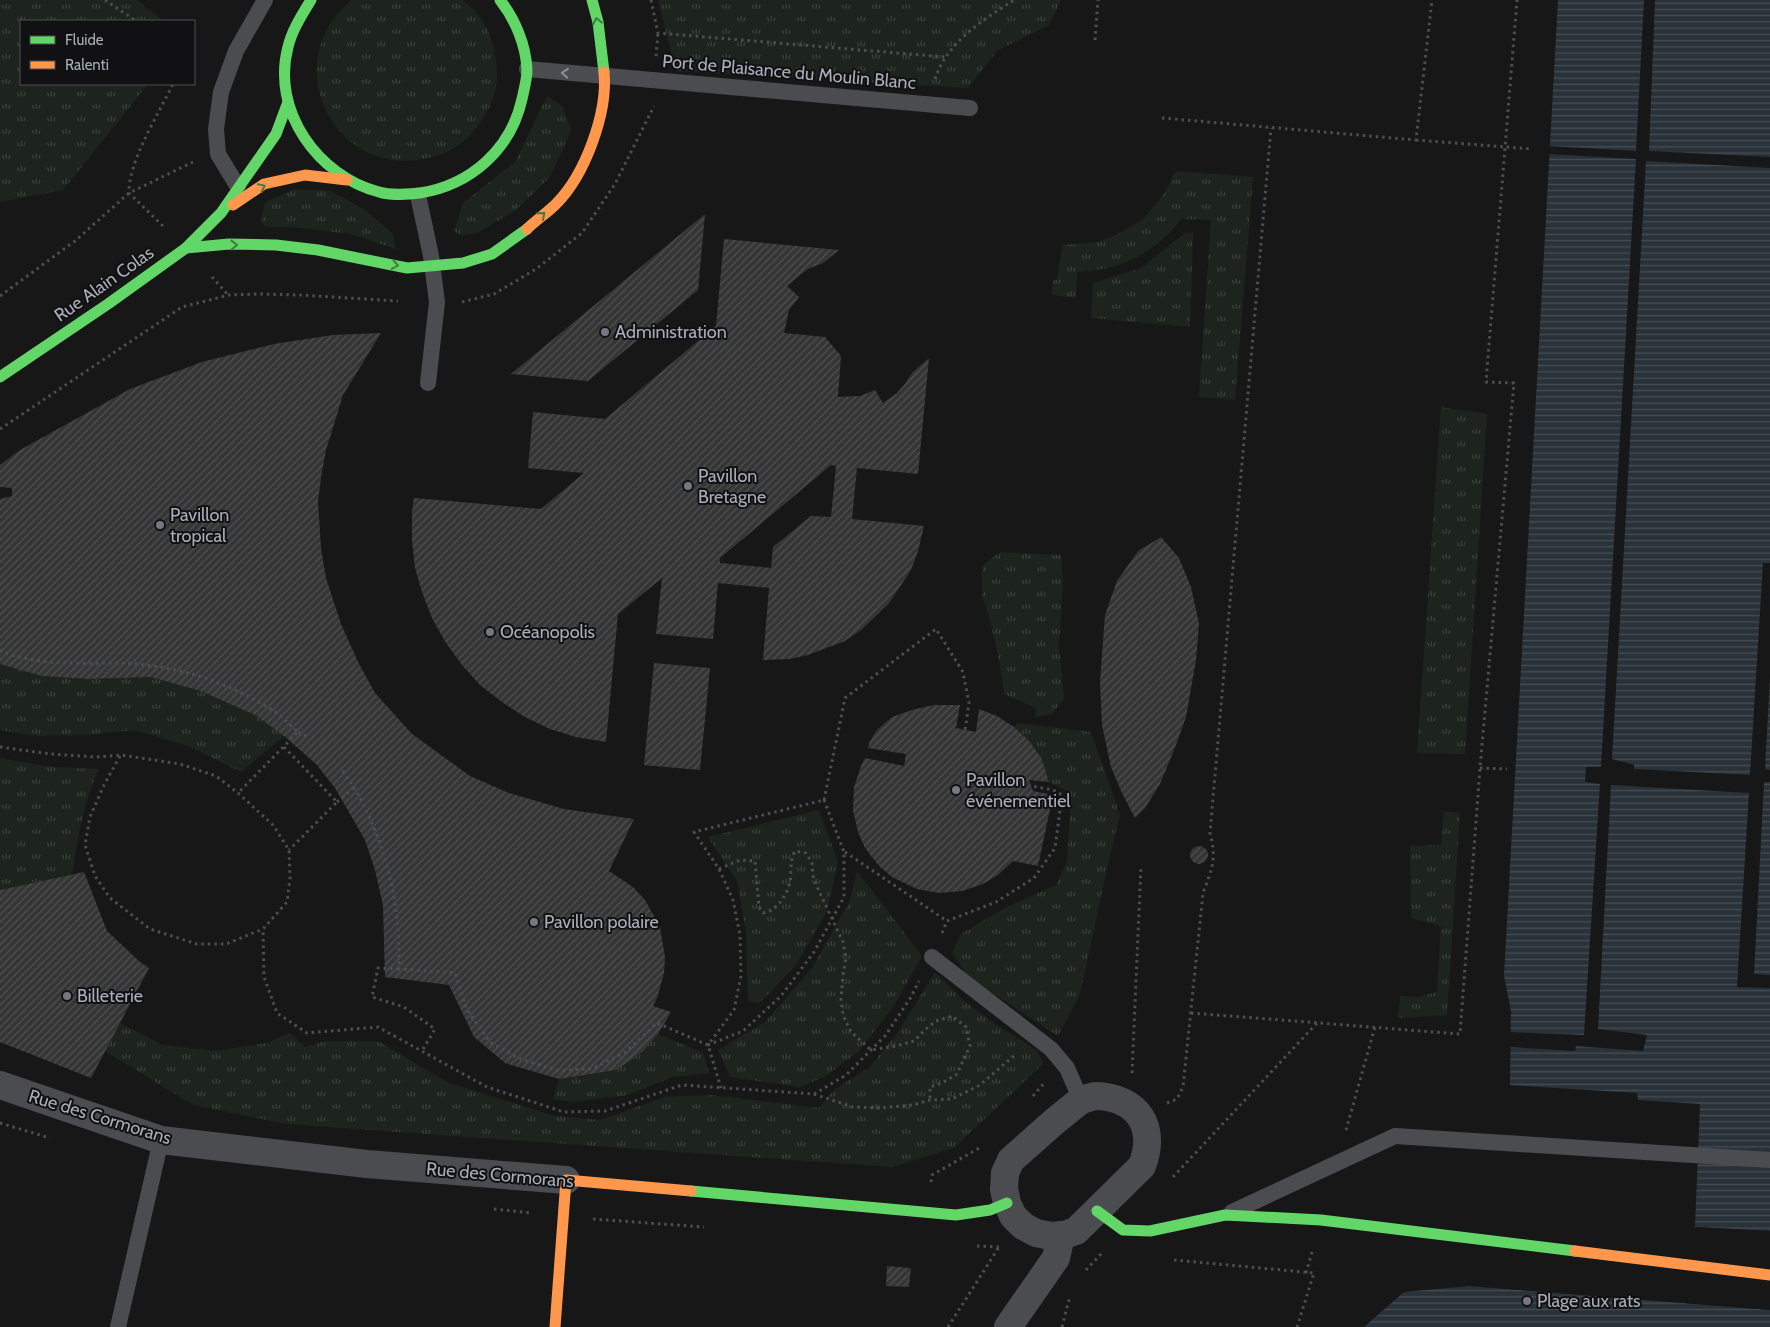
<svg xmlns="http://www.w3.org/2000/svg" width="1770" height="1327" font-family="Cabin,sans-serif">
<defs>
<pattern id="grass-tufts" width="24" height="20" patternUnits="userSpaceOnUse" patternTransform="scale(1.25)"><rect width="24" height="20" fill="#1d241e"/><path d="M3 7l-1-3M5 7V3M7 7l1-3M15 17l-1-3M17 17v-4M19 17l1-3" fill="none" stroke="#3b413d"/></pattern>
<pattern id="water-rules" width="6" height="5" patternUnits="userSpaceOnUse" patternTransform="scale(1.25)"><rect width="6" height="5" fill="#2a3239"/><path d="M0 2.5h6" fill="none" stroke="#464d54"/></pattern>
<pattern id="building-hatch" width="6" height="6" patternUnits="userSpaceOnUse" patternTransform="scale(1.25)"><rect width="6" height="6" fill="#353536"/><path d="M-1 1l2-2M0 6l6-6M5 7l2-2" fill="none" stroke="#4f5051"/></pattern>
</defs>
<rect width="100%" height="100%" fill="#171717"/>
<g fill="url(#grass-tufts)">
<polygon points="0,0 137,0 163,21 21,21 21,84 148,84 63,190 0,202"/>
<path d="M352,0H462C489,19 497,47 497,79C496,100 485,117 472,133C461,146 444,155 427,158C333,180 276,60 352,0Z"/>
<polygon points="658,0 1061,0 1049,25 998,50 968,88 676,71"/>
<polygon points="547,96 563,107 571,131 550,177 516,210 479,232 462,236 454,231 463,203 515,162"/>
<path d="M1176,171L1253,177L1235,400L1199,397L1211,220L1181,219C1164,242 1137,261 1108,268C1098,270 1087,271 1077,272L1076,298L1052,295L1053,280H1057L1062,245L1099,242L1122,232L1144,218L1164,194Z"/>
<polygon points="296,189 331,191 365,210 393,234 396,249 351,234 292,227 266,227 261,221 265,202"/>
<polygon points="1186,232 1193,233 1190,327 1091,318 1093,283 1141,268"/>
<polygon points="1441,407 1487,414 1465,754 1417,753"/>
<polygon points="1000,552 1061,555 1063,583 1059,646 1064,699 1052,714 1035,717 1036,708 1004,694 1000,665 990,619 982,596 982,566"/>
<polygon points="0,664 42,676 89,679 151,677 201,691 257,716 284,736 241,772 188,746 134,730 84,735 35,736 0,730"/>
<polygon points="1018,723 1091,732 1120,815 1108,864 1080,994 1058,1036 968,977 952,952 962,933 1007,907 1056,885 1067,862 1071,793 1049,782 1039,752 1014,727"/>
<path d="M0,758L51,767L99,769C83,804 78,836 72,874L0,890Z"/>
<polygon points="819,810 838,862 827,911 796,965 760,1003 748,1001 746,932 737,881 708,837"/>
<polygon points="1444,811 1460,813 1447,1015 1398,1018 1400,996 1418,997 1437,992 1441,926 1411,918 1410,846 1441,845"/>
<polygon points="857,871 922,956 893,1007 858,1052 824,1077 800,1087 730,1077 718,1050 766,1021 812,968 849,903"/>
<polygon points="935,972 963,1000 995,1024 1037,1050 1043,1064 954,1148 892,1167 286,1124 193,1105 105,1051 120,1023 163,1045 216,1051 267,1043 289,1033 306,1047 325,1041 378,1041 449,1083 555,1116 600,1120 665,1097 712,1095 819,1108 835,1089 870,1067 900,1029"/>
<polygon points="658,1034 703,1053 709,1073 672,1077 628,1095 571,1102 553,1099 559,1079 616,1070"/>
</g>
<g fill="url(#water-rules)">
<polygon points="1558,0 1770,0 1770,1231 1695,1227 1700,1104 1638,1100 1637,1093 1510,1085 1511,1011 1504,976"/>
<polygon points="1470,1286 1770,1310 1770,1327 1364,1327 1404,1292"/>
</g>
<g fill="#171717">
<polygon points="1644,0 1655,0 1649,151 1770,157 1770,168 1646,161 1612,759 1634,765 1634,769 1750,775 1763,563 1770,563 1770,676 1765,769 1770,770 1770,782 1764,782 1754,974 1770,975 1770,988 1737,987 1749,793 1611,785 1598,1029 1647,1035 1643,1051 1576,1046 1575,1051 1508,1047 1508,1032 1584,1035 1600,784 1585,782 1586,767 1601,767 1636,159 1547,154 1547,146 1636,151"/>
<polygon points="1693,1227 1770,1231 1770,1234 1695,1229"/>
<polygon points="1470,1283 1770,1308 1770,1310 1470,1286"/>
</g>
<g fill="url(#building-hatch)" fill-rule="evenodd">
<polygon points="705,214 698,290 588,381 511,374"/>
<path d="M724,239L839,250L823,263L808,269L800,275L787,286L799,297L789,310L784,333L825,337L841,356L838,397L860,396L875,390L883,403L897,393L904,385L913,372L929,358L918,474L857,468L852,519L924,526L918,551L911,570L889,603L861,630L845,641L808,655L789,659L763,660L769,588L718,583L713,639L656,634L662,578L618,614L606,742L576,737L550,729L525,717L502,702L480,685L462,665L446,643L432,618L422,592L415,568L412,540V512L414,498L541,509L584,473L528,468L533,412L605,419L716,326ZM831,465L836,466L831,517L811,516L773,547L771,568L720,563V558Z"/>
<polygon points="381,333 343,395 326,450 321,477 318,502 321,548 326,578 341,624 358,662 375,693 412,734 470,776 509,793 564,809 634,819 609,871 633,887 645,900 660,927 665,957 664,973 657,998 653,1006 671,1012 658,1034 642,1052 616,1070 559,1079 505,1063 474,1037 449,985 385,977 383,905 375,870 365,840 335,788 316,764 284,736 257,716 201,691 151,677 88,679 42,676 0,664 0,499 12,496 12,488 0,487 0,465 20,450 130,389 202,362 274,344 333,335"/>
<polygon points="1161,537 1179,558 1191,587 1199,623 1196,660 1186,717 1176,745 1160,784 1145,808 1135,818 1122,793 1111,767 1102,725 1100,682 1105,615 1117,581 1138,551"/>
<polygon points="654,663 710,668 700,770 644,765"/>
<polygon points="934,705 960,705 956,728 976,732 979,709 997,716 1014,727 1029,741 1041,757 1049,782 1029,780 1033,791 1053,795 1038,866 1013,861 998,875 983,884 962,891 939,893 917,889 892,877 879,866 865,848 858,832 853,810 854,787 861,766 865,758 904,766 906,754 868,748 869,743 877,730 892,717 912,710"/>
<circle cx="1199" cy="855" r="9"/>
<polygon points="84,872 107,931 140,962 149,968 91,1078 0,1042 0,890"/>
<polygon points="887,1266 911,1268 909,1287 886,1286"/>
</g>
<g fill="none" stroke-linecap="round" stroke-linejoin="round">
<g stroke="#4d4e52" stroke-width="3" stroke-dasharray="2.5 4" stroke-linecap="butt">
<polyline points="105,0 136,21"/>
<polyline points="651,0 658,33 945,57"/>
<polyline points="1095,40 1098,0"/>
<polyline points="656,56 658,33"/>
<path d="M935,79C947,42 983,20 1014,0"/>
<polyline points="1162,118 1416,140 1432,0"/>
<polyline points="1416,140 1532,149"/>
<path d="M163,226L129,193C128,162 159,113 173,84"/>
<polyline points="212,277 228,295"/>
<polyline points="0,296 75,241 129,193 193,162"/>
<polyline points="462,302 494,294 536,269 582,233 615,184 654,106"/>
<polyline points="0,429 182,307 229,295 259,294 300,295 398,301"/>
<path d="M0,650C32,666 81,663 117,663C172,664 225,680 272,710C281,716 290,725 298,732L238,793"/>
<polyline points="298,732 308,737"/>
<polyline points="0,747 51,754 96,757 121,755 180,764 216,776 238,793 273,825 289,850 290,878 287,902 263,929 264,977 277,1013 307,1033 378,1027 487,1087 564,1112 605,1111 682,1085 814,1094 846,1075 885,1036 911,997 919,981"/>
<polyline points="284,747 337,802 289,850"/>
<polyline points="120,756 104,785 90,817 85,845 95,876 110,898 150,929 197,944 226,944 263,929"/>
<polyline points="1480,768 1507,769"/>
<path d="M343,771C349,781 356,790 361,800C389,855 400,907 399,969L455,973L467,1010L491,1043L523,1060L560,1071L594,1068L626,1052L657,1023L708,1045L721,1088"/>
<polygon points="824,800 844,852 844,897 814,952 781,996 743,1031 708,1045 734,1010 741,976 740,935 733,900 719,869 694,832"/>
<polyline points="824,800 845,698 936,629 963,672 969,703 965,730"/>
<polyline points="337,802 353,788"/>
<polyline points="845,852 947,921"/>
<path d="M719,869L740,860L755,861L759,907L763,913C777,911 787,895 790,882C792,871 789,862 795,851L806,853L812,863L813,876L819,891L843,942L846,958L843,975L841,999L843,1015L851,1032L871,1050L896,1046L914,1041L928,1027L936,1021L952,1016L966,1027L970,1046L957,1074L942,1083L930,1087V1100"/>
<polyline points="942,933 947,921 996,902 1034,878 1055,848 1062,795 1053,790 1032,786"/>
<polyline points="399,969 378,968 372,997 404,1007 435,1029 422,1051"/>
<polyline points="1191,1013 1460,1034 1480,768 1514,383 1486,382 1517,0"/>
<polyline points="1132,1073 1141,866"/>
<polyline points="814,1094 853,1107 879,1108 913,1105 930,1100 952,1099 980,1085 1016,1054"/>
<polyline points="1033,1096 1045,1082"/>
<path d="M1167,1103L1177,1099L1183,1087L1203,893C1212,869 1217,859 1210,833L1271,128"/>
<polyline points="0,1123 50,1138"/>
<polyline points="1346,1130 1375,1027"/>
<polyline points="1173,1177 1317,1023"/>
<polyline points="931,1182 932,1175 981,1147"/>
<polyline points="494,1209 532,1213"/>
<polyline points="593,1219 704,1227"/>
<polyline points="977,1246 999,1247"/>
<polyline points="1174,1260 1314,1273 1297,1327"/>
<polyline points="1086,1270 1102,1253"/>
<polyline points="1306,1273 1312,1252"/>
<polyline points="948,1327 999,1247"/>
<polyline points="1062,1327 1070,1296"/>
</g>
<g stroke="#4b4c50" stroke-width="16">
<polyline points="527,69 970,108"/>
<polyline points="238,187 218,154 216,129 221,92 236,51 265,0"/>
<polyline points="418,195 431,256 437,302 428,383"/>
<polyline points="932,957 1051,1049 1067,1068 1081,1100"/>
<polyline points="1232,1212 1395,1136 1770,1160"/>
<polyline points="118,1327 161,1140"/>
</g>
<g stroke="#4b4c50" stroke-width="28">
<polyline points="0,1085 161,1140 367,1164 566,1180"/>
<path d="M1095,1096C1138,1097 1157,1127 1142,1166L1076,1231L1064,1235L1051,1236L1036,1233L1023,1226L1013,1216L1007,1203L1004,1189L1005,1173L1011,1160L1055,1121L1081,1100Z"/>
<polyline points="1008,1327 1056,1258 1061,1235"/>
</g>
<g stroke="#63d668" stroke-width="11">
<path d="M311,0C302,15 292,30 288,47C271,111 318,176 379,192C392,196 407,194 420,193C471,185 511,149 522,99C524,90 527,79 527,70C526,45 515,19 500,0"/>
<polyline points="592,0 598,22 604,72"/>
<polyline points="186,248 229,244 276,245 318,250 407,268 463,263 492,254 527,229"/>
<polyline points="0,377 108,304 186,248 221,213 276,134 288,102"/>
<polyline points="691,1191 956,1215 990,1210 1007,1203"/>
<polyline points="1097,1211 1123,1230 1150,1231 1225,1215 1321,1220 1575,1251"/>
</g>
<g stroke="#ff974d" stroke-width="11">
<polyline points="233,205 264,184 305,175 347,180"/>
<path d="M527,229C536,220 547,213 556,204C585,175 608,113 604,72"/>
<polyline points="1575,1251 1770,1275"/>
<polyline points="555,1327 566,1180 691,1191"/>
</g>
</g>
<defs><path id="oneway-chevron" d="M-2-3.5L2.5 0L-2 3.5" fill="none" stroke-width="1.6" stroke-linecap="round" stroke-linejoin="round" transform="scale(1.25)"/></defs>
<g stroke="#3e7d42">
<use href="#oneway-chevron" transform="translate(597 21) rotate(-102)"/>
<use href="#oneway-chevron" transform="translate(262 187) rotate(-26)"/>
<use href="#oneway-chevron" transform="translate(542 215) rotate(-40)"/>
<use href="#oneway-chevron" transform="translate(234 245) rotate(-1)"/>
<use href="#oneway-chevron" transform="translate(395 265) rotate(11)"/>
</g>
<use stroke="#8c9099" href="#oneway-chevron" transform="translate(565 73) rotate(-175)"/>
<g fill="#757880" stroke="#111113" stroke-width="2">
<circle cx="605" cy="332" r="5"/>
<circle cx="688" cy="486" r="5"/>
<circle cx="160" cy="525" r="5"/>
<circle cx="490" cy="632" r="5"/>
<circle cx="956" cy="790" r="5"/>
<circle cx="534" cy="922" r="5"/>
<circle cx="67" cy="996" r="5"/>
<circle cx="1527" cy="1301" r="5"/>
</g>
<g text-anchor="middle" stroke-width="4" stroke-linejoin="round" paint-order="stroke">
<g font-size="18" fill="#a8adb8" stroke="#111113">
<text transform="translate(789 72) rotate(5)" y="6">Port de Plaisance du Moulin Blanc</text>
<text transform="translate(104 284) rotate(-35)" y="6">Rue Alain Colas</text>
<text transform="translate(100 1117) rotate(17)" y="6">Rue des Cormorans</text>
<text transform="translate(500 1175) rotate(5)" y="6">Rue des Cormorans</text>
</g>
<g font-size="18" fill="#a8adb8" stroke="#111113" text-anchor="start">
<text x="615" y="338">Administration</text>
<text x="698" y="482">Pavillon<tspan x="698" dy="21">Bretagne</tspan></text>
<text x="170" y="521">Pavillon<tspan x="170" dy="21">tropical</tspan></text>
<text x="500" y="638">Océanopolis</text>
<text x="966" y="786">Pavillon<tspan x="966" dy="21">événementiel</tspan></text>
<text x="544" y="928">Pavillon polaire</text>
<text x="77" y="1002">Billeterie</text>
<text x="1537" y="1307">Plage aux rats</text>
</g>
</g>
<rect x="20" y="20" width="175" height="65" fill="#111113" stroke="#4d4f55"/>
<rect x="30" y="36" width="25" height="8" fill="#63d668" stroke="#4d4f55"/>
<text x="65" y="45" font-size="15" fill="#a8adb8">Fluide</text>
<rect x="30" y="61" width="25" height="8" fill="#ff974d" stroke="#4d4f55"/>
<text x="65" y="70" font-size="15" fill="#a8adb8">Ralenti</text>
</svg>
